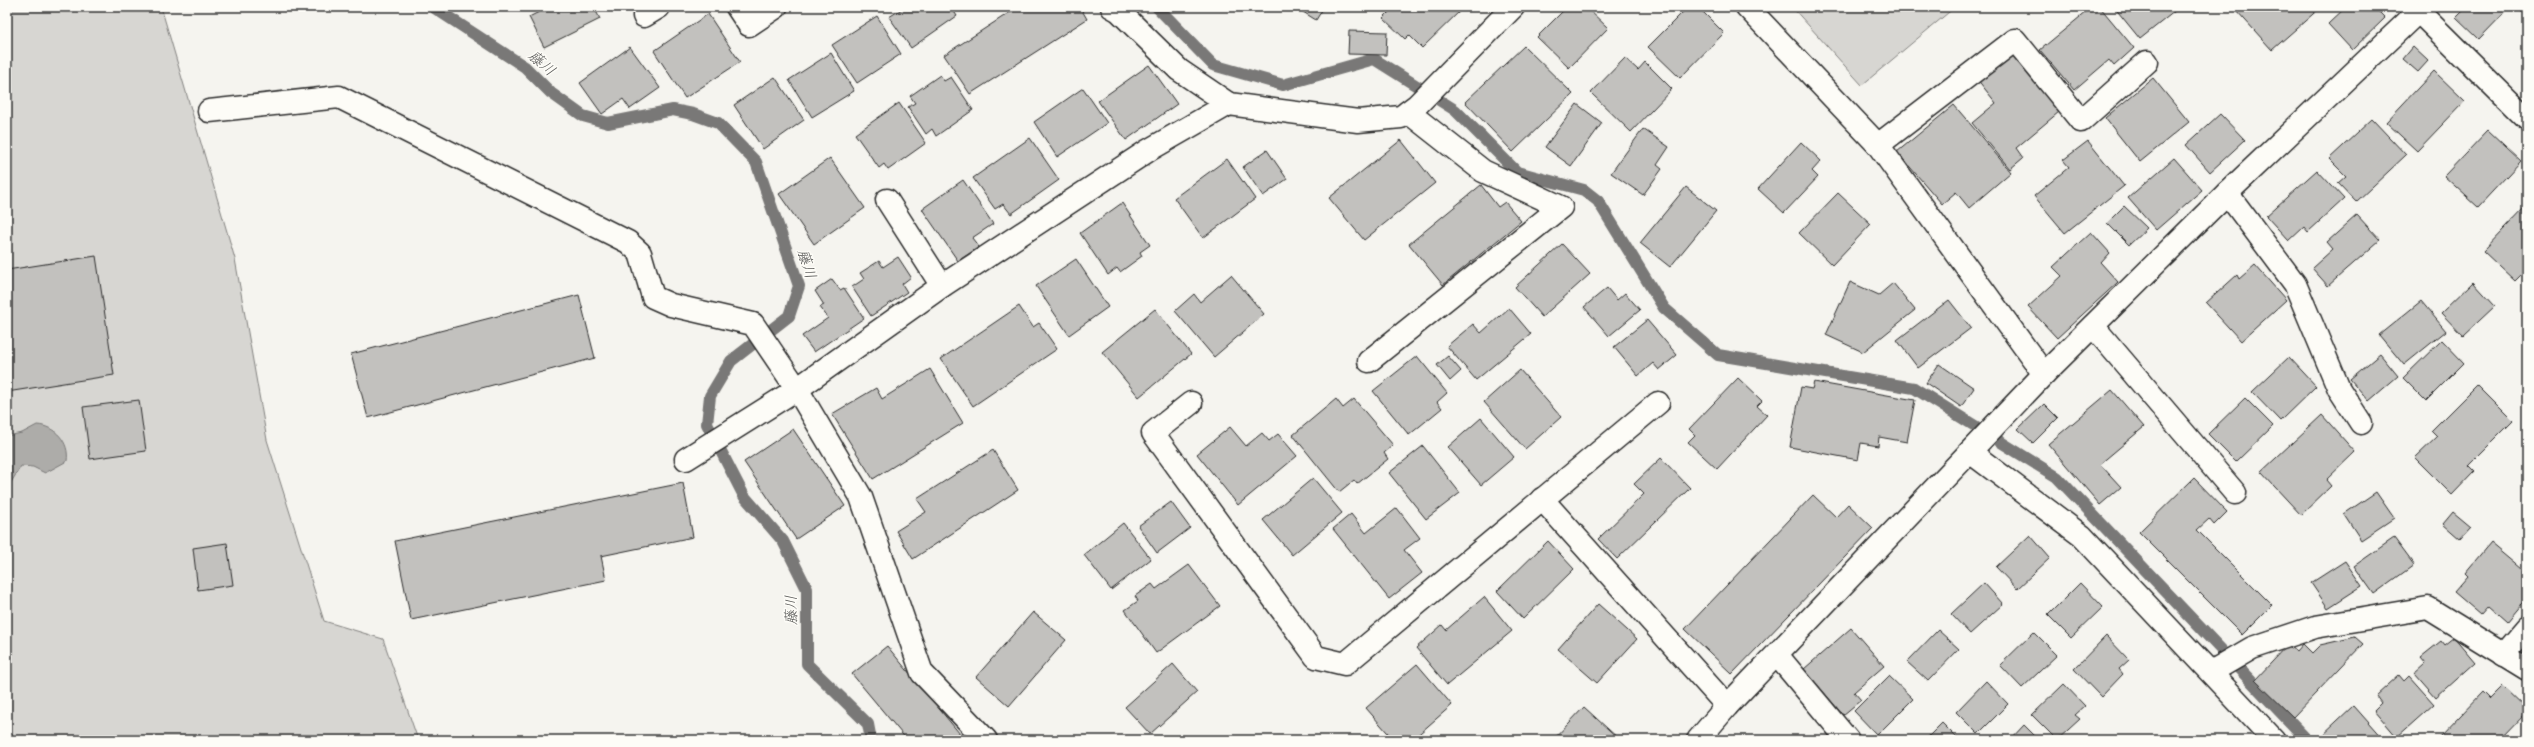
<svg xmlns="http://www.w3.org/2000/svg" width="2534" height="747" font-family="Kalam,'Klee One',sans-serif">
<rect width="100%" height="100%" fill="#f5f4ef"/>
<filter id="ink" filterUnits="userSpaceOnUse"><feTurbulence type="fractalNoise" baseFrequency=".025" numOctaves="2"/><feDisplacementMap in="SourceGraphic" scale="8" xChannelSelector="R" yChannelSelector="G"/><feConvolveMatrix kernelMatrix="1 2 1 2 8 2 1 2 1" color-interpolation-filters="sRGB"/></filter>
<g filter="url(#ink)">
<g fill="#d7d6d2" stroke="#81807e">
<polygon points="7,7 161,7 235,259 267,440 324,621 383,639 418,740 7,740"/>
<polygon points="1792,7 1955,7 1862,85"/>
</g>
<path fill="#adaca9" stroke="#797877" d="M37,425C55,426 70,442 67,461L45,473L33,467L21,466L7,489V436L22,433Z"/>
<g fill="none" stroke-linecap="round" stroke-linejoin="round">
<g stroke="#797877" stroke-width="12">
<polyline points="433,7 525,67 551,93 583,116 608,123 673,110 693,114 718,123 756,162 799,286 789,316 731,361 710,396 707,424 744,496 783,541 807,589 807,664 868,724 871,740"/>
<polyline points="1157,7 1213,65 1283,85 1374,59 1455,110 1517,172 1584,190 1598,201 1664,308 1718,355 1914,388 2057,477 2307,740"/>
</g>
</g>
<g fill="#c2c1be" stroke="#2b2b2b">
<polygon points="549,7 594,7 600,19 544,47 529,17"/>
<polygon points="905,7 951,7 957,16 911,48 889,17"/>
<polygon points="1018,7 1080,7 1087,19 970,94 944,55"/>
<polygon points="1295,7 1324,7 1316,20"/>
<polygon points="1394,7 1464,7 1422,48 1409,35 1405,39 1383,18"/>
<polygon points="1567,7 1586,7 1608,28 1569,68 1537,37"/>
<polygon points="1688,7 1698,7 1724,33 1680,78 1648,47"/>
<polygon points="2092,7 2100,7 2134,48 2114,66 2109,60 2074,90 2040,50"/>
<polygon points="2114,7 2180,7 2140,39"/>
<polygon points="2239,7 2321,7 2272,50 2236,10"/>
<polygon points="2346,7 2374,7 2385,18 2352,50 2328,24"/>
<polygon points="2466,7 2510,7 2479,39 2456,17"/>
<polygon points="708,14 740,62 685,98 654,51"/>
<polygon points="877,16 901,54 857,83 832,45"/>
<polygon points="1349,31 1387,32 1386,55 1348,54"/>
<polygon points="1524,46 1573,94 1513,152 1465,102"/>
<polygon points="630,47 660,88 630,109 623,99 602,114 580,83"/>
<polygon points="2413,47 2428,61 2418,72 2403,59"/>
<polygon points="2010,52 2059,112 2016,148 2023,158 2010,169 1972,123 1996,103 1977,79"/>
<polygon points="831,53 854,91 812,117 789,80"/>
<polygon points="1625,58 1638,70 1645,62 1672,89 1631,132 1591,93"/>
<polygon points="1149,65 1177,104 1126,140 1098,101"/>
<polygon points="2434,71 2465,101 2417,151 2386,122"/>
<polygon points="940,75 944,81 951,77 973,110 936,136 932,129 926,134 908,107 915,103 910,96"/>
<polygon points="775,77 804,120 763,149 734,105"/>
<polygon points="2153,78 2189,122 2140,162 2105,118"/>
<polygon points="1083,88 1107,123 1057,157 1034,122"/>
<polygon points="899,103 926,143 888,170 884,164 879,168 855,134"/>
<polygon points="1577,104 1602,123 1571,166 1545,147"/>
<polygon points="1954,105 2011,172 1969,208 1956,192 1942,204 1897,152"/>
<polygon points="2220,114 2245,140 2210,172 2186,145"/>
<polygon points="2372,119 2406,155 2356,202 2338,183 2346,176 2329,159"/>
<polygon points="1643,129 1669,147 1657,165 1662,169 1643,195 1611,173"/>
<polygon points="2488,130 2521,161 2478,207 2444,176"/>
<polygon points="1030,138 1059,180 1011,214 1003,204 995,209 973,178"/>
<polygon points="1401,140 1435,183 1364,240 1329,198"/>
<polygon points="2088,141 2124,186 2065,233 2034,196 2069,167 2063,160"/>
<polygon points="1801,142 1821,161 1812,171 1818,177 1784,213 1758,189"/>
<polygon points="1267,150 1287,179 1263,196 1243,167"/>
<polygon points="830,158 865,208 814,244 779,194"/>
<polygon points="2174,158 2202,190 2156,230 2128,198"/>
<polygon points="1227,159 1255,199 1203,238 1174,198"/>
<polygon points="2317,170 2344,199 2308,232 2304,227 2289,241 2266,216"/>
<polygon points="963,180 993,224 972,238 979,247 958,261 922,209"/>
<polygon points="1481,185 1498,207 1505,202 1521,221 1443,285 1409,244"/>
<polygon points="1686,187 1716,211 1670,267 1640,243"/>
<polygon points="1838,193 1871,224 1832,265 1799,233"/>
<polygon points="1122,203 1150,245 1140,252 1142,256 1120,272 1117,268 1108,275 1080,233"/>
<polygon points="2527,205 2527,269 2515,281 2483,251"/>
<polygon points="2124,206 2147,228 2129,245 2107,223"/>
<polygon points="2357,215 2380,240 2328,286 2312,268 2333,249 2327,242"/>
<polygon points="2091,232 2110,253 2101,263 2118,282 2057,338 2028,307 2062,276 2053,267"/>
<polygon points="1562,244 1590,274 1542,317 1515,287"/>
<polygon points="96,256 114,375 7,392 7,270"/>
<polygon points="898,257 911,277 902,284 907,292 871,316 852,287 864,279 860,273 879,261 883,267"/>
<polygon points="1076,259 1108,307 1069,335 1036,286"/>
<polygon points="2255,265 2286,300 2241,341 2206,303 2237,275 2239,279"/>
<polygon points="1231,275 1264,314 1214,357 1175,311 1194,294 1200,302"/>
<polygon points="832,279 840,290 844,288 864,318 814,352 802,336 828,318 820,307 824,305 815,291"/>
<polygon points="1850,282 1879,295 1893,283 1915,310 1863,352 1826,335"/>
<polygon points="2473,282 2495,306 2463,336 2441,313"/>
<polygon points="1607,288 1617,300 1625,293 1640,310 1609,336 1584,307"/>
<polygon points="579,295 595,358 368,418 351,354"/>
<polygon points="1949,300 1971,328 1918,368 1897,340"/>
<polygon points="2421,301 2446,331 2404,365 2379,335"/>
<polygon points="1019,306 1033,327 1039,323 1057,349 973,406 941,359"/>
<polygon points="1509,308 1531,334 1476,380 1447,346 1473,324 1481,333"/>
<polygon points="1155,309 1191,354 1139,397 1102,352"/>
<polygon points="1647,320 1677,355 1659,370 1653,363 1638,376 1614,347"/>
<polygon points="2442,340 2464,363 2426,401 2403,378"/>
<polygon points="2380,354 2398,376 2369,401 2350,379"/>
<polygon points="1417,356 1447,393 1437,402 1442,408 1409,435 1373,391"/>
<polygon points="1448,356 1461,371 1450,381 1437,365"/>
<polygon points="2289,357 2316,386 2280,421 2252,392"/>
<polygon points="1939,364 1974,388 1961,407 1926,383"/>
<polygon points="930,369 963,423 873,479 832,414 876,388 882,399"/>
<polygon points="1520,370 1561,417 1525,449 1484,402"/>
<polygon points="1738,378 1762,401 1757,406 1767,415 1717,469 1688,442 1695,435 1689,429"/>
<polygon points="1814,382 1915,400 1907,442 1879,437 1878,446 1861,443 1858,460 1790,447 1801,387 1812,389"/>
<polygon points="2477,385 2513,421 2469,465 2475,471 2452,495 2415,458 2438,436 2432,430"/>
<polygon points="2112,390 2144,427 2100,464 2121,487 2100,505 2048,444"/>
<polygon points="2245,398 2273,426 2236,462 2208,434"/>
<polygon points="1336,399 1343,408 1354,399 1393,445 1384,453 1388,459 1357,484 1354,480 1339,492 1293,435"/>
<polygon points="139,400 146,451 90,459 83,407"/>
<polygon points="2044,404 2058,418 2033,443 2018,429"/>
<polygon points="2322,415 2355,452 2326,480 2331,486 2301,515 2261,472"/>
<polygon points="1481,418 1514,457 1481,485 1448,447"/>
<polygon points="1230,427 1246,446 1262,433 1269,441 1278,434 1297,456 1238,505 1197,454"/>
<polygon points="793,429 845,506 796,539 744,462"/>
<polygon points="1423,446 1460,493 1426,519 1389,473"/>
<polygon points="993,450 1018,490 913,559 896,531 926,512 917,499"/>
<polygon points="1661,458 1690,488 1617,559 1598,539 1644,494 1634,484"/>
<polygon points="1313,478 1342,513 1292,555 1263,520"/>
<polygon points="2194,478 2227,512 2214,525 2209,519 2197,530 2272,605 2242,635 2139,532"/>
<polygon points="683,483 693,537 601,556 606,580 411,620 395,541"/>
<polygon points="2376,492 2394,518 2361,540 2344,514"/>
<polygon points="1813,495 1836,517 1848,504 1873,528 1732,674 1685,629"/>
<polygon points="1171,502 1190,528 1157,553 1138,526"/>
<polygon points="1397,508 1420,538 1404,550 1422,573 1389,599 1333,529 1351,514 1366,533"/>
<polygon points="2453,512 2471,527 2460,539 2443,524"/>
<polygon points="1123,523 1151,559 1111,590 1084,555"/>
<polygon points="2030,535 2050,558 2017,589 1996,567"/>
<polygon points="2394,538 2414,565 2374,594 2354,566"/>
<polygon points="1548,541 1574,569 1523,619 1497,591"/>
<polygon points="227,543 233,585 198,590 193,548"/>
<polygon points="2490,543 2527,574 2527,598 2507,622 2489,606 2481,615 2454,592 2468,576 2465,573"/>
<polygon points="2345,561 2362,586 2328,608 2311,583"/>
<polygon points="1189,565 1220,606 1156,653 1125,610 1138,601 1135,596 1152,584 1156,589"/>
<polygon points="1984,583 2003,604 1970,634 1951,614"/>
<polygon points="2080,583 2103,607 2071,638 2048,615"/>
<polygon points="1484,597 1512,631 1447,685 1416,648 1442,625 1446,630"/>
<polygon points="1598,604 1637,639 1597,683 1558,649"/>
<polygon points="1033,612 1066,640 1009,706 976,677"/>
<polygon points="1851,628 1884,666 1854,692 1861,700 1843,715 1804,669"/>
<polygon points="1938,630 1959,649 1928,681 1907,662"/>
<polygon points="2034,632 2057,655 2022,688 2000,665"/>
<polygon points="2106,636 2129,660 2119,669 2123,674 2101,697 2074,669"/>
<polygon points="2355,637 2363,644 2293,717 2255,680 2289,644 2297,651 2303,644 2312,653 2320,645"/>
<polygon points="2454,637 2475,662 2436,697 2415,673 2426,663 2421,657 2441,641 2444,645"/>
<polygon points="887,646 965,740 907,740 852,674"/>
<polygon points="1173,664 1197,692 1150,734 1125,707"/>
<polygon points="1417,664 1452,705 1412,740 1394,740 1366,708"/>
<polygon points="2399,675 2404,681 2409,676 2434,704 2397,737 2374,710 2381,703 2376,696"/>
<polygon points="1889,676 1913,699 1877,735 1854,711"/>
<polygon points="1986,681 2008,704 1978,734 1956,712"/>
<polygon points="2064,684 2085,706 2075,715 2080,719 2057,740 2032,715"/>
<polygon points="2503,686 2527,709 2527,712 2500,740 2437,740 2483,692 2490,699"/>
<polygon points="2353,706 2383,740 2323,740 2320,737"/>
<polygon points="1584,707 1620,740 1553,740"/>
<polygon points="1942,723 1959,740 1925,740"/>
<polygon points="2024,725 2039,740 2010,740"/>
</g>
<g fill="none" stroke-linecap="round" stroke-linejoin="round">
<defs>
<g id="minor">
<polyline points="737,7 749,25 776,7"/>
<polyline points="1112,7 1119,11 1179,70 1229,104"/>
<polyline points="1747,7 1878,145 2044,374"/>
<polyline points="2418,11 2527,119"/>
<polyline points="644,16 659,7"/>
<polyline points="209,111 339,97 628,242 640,253 653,297 671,305 753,324 797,389 861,497 922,673 986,740"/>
<polyline points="1878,145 2015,40 2081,121 2147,62"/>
<polyline points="2227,193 2295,284 2339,389 2361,423"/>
<polyline points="887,200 942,286"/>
<polyline points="2093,326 2235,493"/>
<polyline points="1369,361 1561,207 1483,171 1408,112"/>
<polyline points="1191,403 1153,433 1316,657 1345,664 1658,403"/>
<polyline points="1970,452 2082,536 2274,740"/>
<polyline points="686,459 797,389 942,286 1149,150 1229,104 1358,121 1401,117 1417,105 1513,7"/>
<polyline points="1542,499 1727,706"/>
<polyline points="1777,655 1848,740"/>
<polyline points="2503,655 2527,627"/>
<polyline points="2211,672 2252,648 2315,627 2428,608 2527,669"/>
<polyline points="1698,740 1727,706 2044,374 2227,193 2423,7"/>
</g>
</defs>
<use href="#minor" stroke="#2b2b2b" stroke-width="25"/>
<polyline stroke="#2b2b2b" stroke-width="2.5" stroke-dasharray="3 3" stroke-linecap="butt" points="2523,740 2527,736"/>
<use href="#minor" stroke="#fdfcf7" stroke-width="22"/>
</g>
</g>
<g text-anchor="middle" stroke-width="3" stroke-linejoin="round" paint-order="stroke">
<g font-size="15" font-style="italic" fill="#585857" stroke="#fdfcf7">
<text transform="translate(542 63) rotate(41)" y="5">藤川</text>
<text transform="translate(807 264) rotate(73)" y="5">藤川</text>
<text transform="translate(791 610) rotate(-91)" y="5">藤川</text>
</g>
</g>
<rect width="2534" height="747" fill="none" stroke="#fdfcf7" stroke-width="24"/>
<rect x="12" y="12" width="2510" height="723" fill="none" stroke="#2b2b2b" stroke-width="1.5" filter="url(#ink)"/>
</svg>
